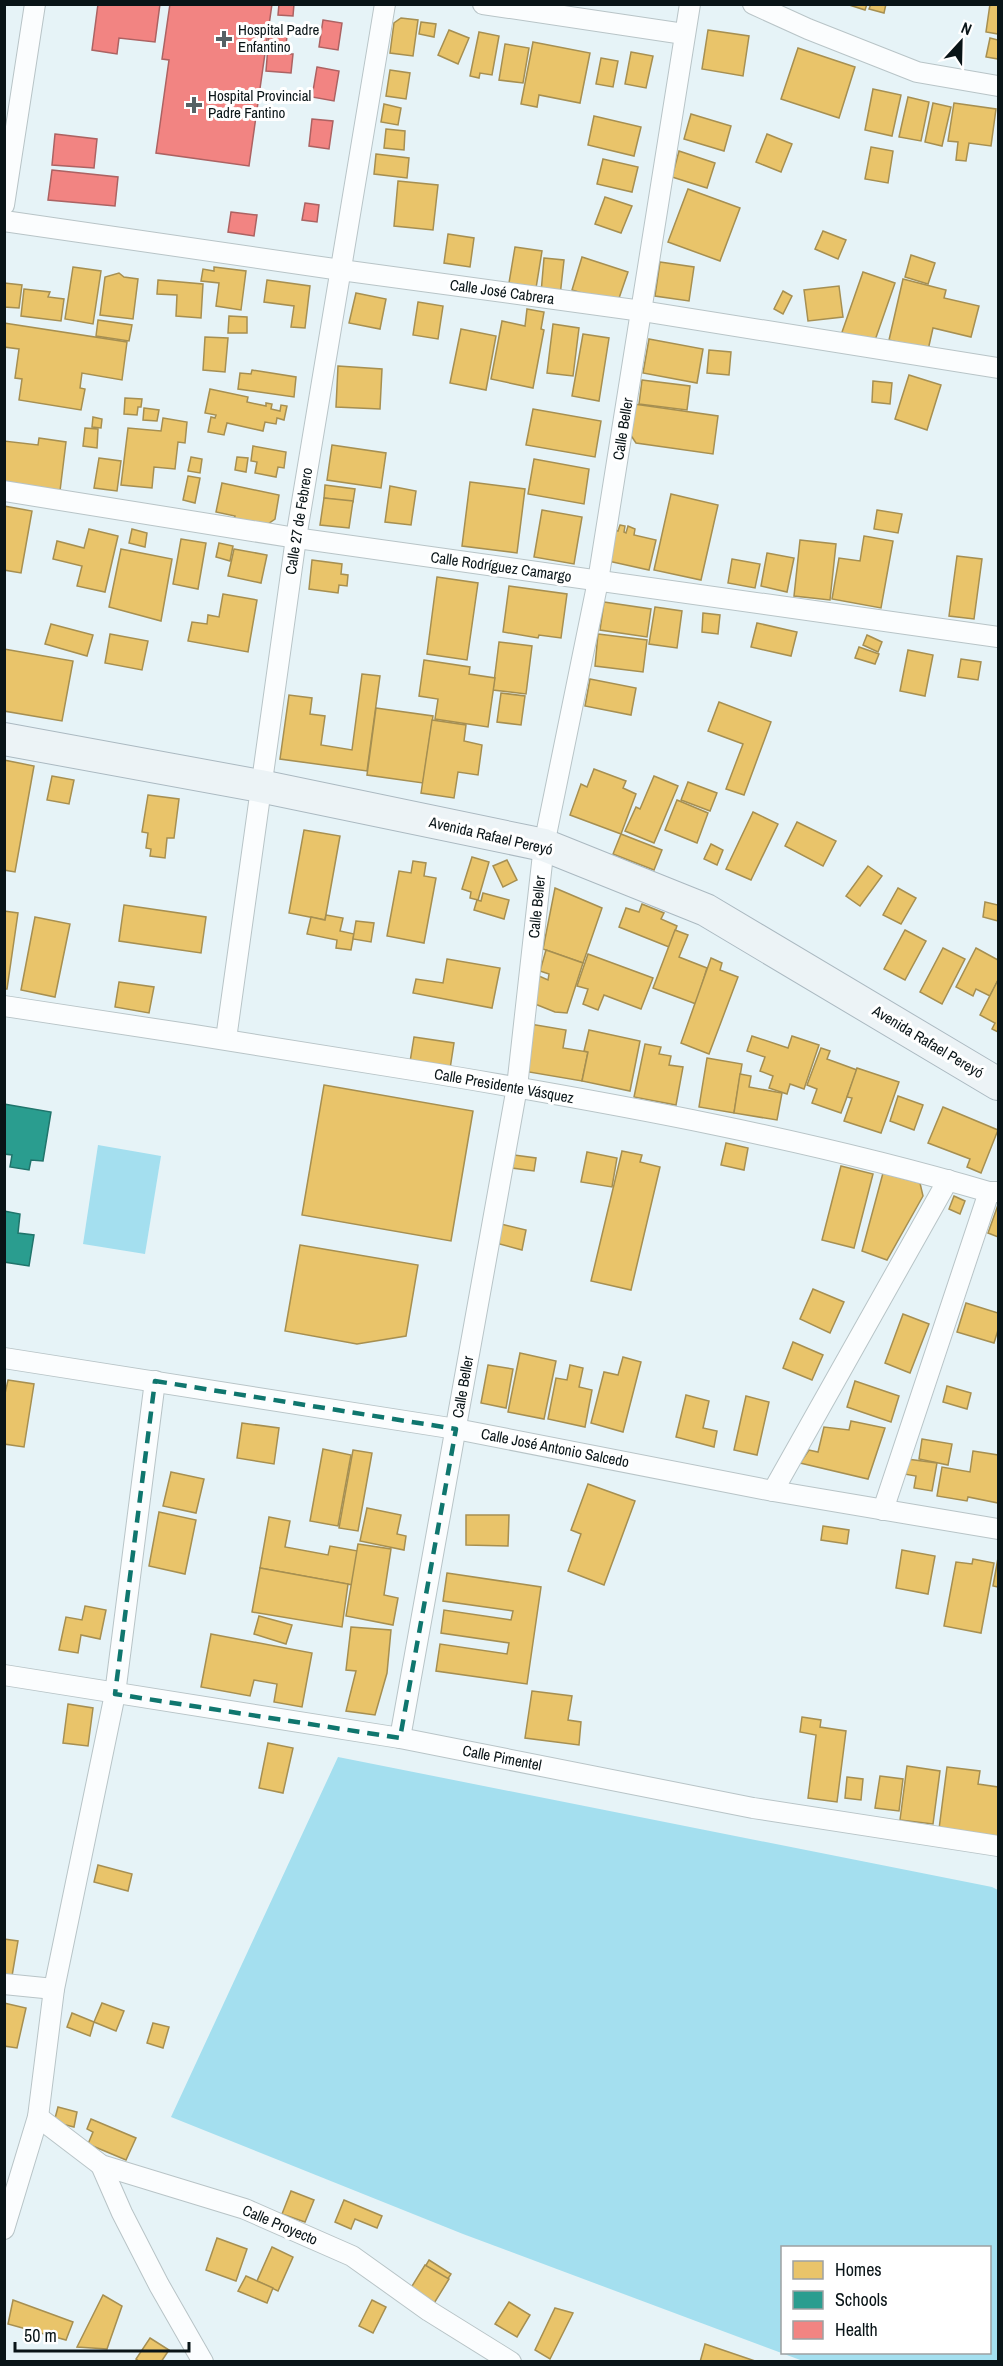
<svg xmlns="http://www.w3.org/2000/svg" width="1003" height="2366" font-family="'Archivo Narrow',sans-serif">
<rect width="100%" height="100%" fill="#e6f3f7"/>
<g fill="#a4dfef" fill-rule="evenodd">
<polygon points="98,1145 161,1156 145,1254 83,1244"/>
<path d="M338,1757L992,1887L998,1890V2361H803L463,2234L171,2117ZM782,2248H990V2352H782Z"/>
</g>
<g fill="#e9c46a" stroke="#a68f51" stroke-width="1.5">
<polygon points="846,4 867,4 865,10"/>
<polygon points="871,4 886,4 884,13 869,9"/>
<polygon points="990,4 998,4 998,34 986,32"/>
<polygon points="401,18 418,20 413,56 390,53 394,23"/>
<polygon points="421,22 436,24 434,37 419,34"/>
<polygon points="449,30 469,38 458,64 438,55"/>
<polygon points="708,30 749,36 743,76 702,69"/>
<polygon points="479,32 499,36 492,75 480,73 479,78 470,76"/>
<polygon points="990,38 998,40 998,59 986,57"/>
<polygon points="533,42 590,53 580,103 539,95 537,107 521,104"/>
<polygon points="505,44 529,48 523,83 499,80"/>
<polygon points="798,48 855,67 839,118 781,99"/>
<polygon points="631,52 653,56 646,88 625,84"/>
<polygon points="601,58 618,61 613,87 596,84"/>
<polygon points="390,70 410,73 406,99 386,96"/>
<polygon points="873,89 901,95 892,136 865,130"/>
<polygon points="908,97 929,102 921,141 899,137"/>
<polygon points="933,103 951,107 942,146 925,142"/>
<polygon points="954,103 996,109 991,146 969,143 966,161 956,160 958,142 948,141"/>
<polygon points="384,104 401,108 398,125 381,122"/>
<polygon points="691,114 731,126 724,151 684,139"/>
<polygon points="594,116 641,127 634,156 588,145"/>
<polygon points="386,129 405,131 404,150 384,148"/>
<polygon points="767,134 792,144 781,172 756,162"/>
<polygon points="871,147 893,151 888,183 865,179"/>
<polygon points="679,151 715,163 707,188 672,177"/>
<polygon points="376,154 409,158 407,178 374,174"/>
<polygon points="603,159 638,167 632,192 597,184"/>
<polygon points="398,181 438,185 433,230 394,226"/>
<polygon points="688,189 740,208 720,261 668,242"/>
<polygon points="605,197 632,206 621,233 595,224"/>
<polygon points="823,231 846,240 838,259 815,249"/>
<polygon points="448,234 474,238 470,267 444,263"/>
<polygon points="515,247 542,251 536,288 509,283"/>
<polygon points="911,255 935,263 928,284 905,277"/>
<polygon points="582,257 628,272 617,304 572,290"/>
<polygon points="544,258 564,260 560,296 541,293"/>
<polygon points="660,262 694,267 689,301 655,296"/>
<polygon points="73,267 101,271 93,324 65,319"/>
<polygon points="214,267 246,271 241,310 216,306 219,283 201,281 203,269 214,271"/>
<polygon points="863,272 895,283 873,346 841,335"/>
<polygon points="119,273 124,277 138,279 133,319 100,315 105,277"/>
<polygon points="903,279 946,290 944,298 979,306 971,337 933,328 928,350 889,340"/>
<polygon points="158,280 203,284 201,318 176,316 177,295 157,294"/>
<polygon points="267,280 310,286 305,328 291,327 294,306 264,302"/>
<polygon points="4,283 22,285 19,308 4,307"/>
<polygon points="839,286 843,317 808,321 804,290"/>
<polygon points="24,289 50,292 48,297 64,299 61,321 21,316"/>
<polygon points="783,291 792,296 783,314 774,309"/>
<polygon points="356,293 386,299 380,329 349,323"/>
<polygon points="418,302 443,306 438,339 413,335"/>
<polygon points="527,309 544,312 541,329 544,330 533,388 491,379 502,321 525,326"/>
<polygon points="229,316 247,317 247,333 228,333"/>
<polygon points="98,320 132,325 129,341 96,336"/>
<polygon points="4,323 127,342 122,380 82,373 80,388 85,389 81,410 19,400 22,379 15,378 19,349 4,347"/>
<polygon points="553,324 579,328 573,376 547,373"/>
<polygon points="461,329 496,336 486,390 450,383"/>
<polygon points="583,334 609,338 599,401 572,396"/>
<polygon points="205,337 228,338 225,372 203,370"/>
<polygon points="649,339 703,349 697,383 643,373"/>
<polygon points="709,350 731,352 729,375 707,373"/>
<polygon points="338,366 382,369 380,409 336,407"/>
<polygon points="252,370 296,377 294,397 238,389 240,373 251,374"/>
<polygon points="909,375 941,385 927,430 895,419"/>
<polygon points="642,380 690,386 687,410 639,404"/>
<polygon points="873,381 892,383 890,404 872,402"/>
<polygon points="210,389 248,397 247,402 266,406 266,403 272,404 271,409 280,411 281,405 287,406 284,420 277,418 276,424 265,422 263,431 227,423 224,435 208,432 211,417 215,418 216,415 205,413"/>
<polygon points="125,398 142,399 141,407 138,407 137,415 124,414"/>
<polygon points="634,404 718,416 713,454 636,443 630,434"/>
<polygon points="144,408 159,410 157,421 143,420"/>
<polygon points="533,409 601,421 595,457 526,445"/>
<polygon points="93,417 102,419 101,428 92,427"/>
<polygon points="163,418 187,422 185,443 178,442 175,469 154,467 152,488 121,485 128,428 161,431"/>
<polygon points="85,428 98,429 97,448 83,446"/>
<polygon points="39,438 66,442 60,491 4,484 4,441 38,445"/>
<polygon points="332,445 386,453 381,488 327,480"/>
<polygon points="253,446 286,452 284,468 278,467 276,477 255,473 257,462 251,461"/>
<polygon points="191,457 202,459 200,473 188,471"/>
<polygon points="237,457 248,458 246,472 235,470"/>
<polygon points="99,458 121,461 117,491 94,488"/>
<polygon points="534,459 589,469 584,504 528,494"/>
<polygon points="188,476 200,478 195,503 183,500"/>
<polygon points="470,482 525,489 517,553 462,546"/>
<polygon points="222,483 279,495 275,519 265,526 234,520 235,516 216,512"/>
<polygon points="325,485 355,489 353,502 324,498"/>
<polygon points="390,486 416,491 411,525 385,522"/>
<polygon points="671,494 718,505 701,580 654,570"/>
<polygon points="324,498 353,501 349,528 320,525"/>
<polygon points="4,506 32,511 21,573 4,570"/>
<polygon points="542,510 582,517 574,564 534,557"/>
<polygon points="877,510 902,514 898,533 874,529"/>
<polygon points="620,525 625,526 624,532 626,533 628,526 635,529 634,535 656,540 649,570 608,561 615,530 618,531"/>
<polygon points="89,529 118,536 105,592 77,586 82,566 53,559 57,541 84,548"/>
<polygon points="132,529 147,533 145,547 129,543"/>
<polygon points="864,536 893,541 881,608 832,599 839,558 860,561"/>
<polygon points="181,539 206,543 198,589 173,584"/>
<polygon points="800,540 836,544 830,600 794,596"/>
<polygon points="219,543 233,546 230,561 216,557"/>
<polygon points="121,549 172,559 161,621 109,607"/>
<polygon points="234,549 267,555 261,583 228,576"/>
<polygon points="767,553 794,558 787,592 761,586"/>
<polygon points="957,556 982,559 974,619 949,616"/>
<polygon points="732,559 760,564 755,588 728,583"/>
<polygon points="312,560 342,564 341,574 348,575 347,586 339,585 338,593 309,589"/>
<polygon points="437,577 478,583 467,660 427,654"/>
<polygon points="509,586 567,594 561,638 539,635 538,638 503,632"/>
<polygon points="223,594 257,600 248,652 188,641 192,622 207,624 208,615 219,617"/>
<polygon points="604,602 651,609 647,637 600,630"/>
<polygon points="655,607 682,611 677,648 649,644"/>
<polygon points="703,613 720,615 718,634 702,632"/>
<polygon points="757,623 797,632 791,656 751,647"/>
<polygon points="51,624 93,635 87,656 45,644"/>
<polygon points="110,634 148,641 142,670 105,663"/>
<polygon points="598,634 647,640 643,672 595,666"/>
<polygon points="867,635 882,642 878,652 863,645"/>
<polygon points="499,642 532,646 526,694 493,690"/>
<polygon points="859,647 879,654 875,664 855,658"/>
<polygon points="4,649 73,661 62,721 4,711"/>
<polygon points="908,650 933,655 925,696 900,691"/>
<polygon points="961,659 981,662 978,680 958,677"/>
<polygon points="424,660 470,667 469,674 495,678 488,727 435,719 438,699 419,696"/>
<polygon points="362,674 380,676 367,771 280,759 289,695 312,698 310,714 325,716 321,745 352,750"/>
<polygon points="590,679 636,688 631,715 585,706"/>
<polygon points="501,693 525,696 521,725 497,722"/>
<polygon points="719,702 771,722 744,795 726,789 743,744 708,731"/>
<polygon points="376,708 433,716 423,783 367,775"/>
<polygon points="432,720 466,725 464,741 482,745 478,775 458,772 454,798 421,793"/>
<polygon points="4,760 34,766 15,872 4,870"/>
<polygon points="594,769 626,781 623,788 636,794 621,834 570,815 581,784 587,787"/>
<polygon points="52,776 74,780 69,804 47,800"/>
<polygon points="654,776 678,786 654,843 625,831 636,807 640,809"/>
<polygon points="688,782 717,793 710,811 681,800"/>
<polygon points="148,795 179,799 174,838 167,838 165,858 150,856 151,849 146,848 148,833 142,832"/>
<polygon points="677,800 708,813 697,843 665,830"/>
<polygon points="753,812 778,824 751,880 726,869"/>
<polygon points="797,822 836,841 823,866 785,846"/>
<polygon points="304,830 340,836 325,920 289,913"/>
<polygon points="621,834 662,850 654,870 613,854"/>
<polygon points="711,844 723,850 717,865 704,859"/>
<polygon points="472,857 489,862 478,900 470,898 471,892 462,889"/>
<polygon points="507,860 517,880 503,887 493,866"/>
<polygon points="413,861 426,863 424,876 436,878 424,943 387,936 399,871 411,873"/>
<polygon points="868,866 882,876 860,906 846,896"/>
<polygon points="555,888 602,908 583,963 543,949"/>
<polygon points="898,888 916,898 901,924 883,915"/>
<polygon points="483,893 509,900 504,919 474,910 477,900 481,901"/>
<polygon points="985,902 998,905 998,921 983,917"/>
<polygon points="642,904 664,913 661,919 677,926 669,947 619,927 626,908 639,912"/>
<polygon points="124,905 206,917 201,953 119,941"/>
<polygon points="4,911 18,913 7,989 4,989"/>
<polygon points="326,915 343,918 340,931 354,934 351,950 336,948 337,940 307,934 311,917 325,920"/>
<polygon points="35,917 70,924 55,997 21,990"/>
<polygon points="356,921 374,923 371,942 353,939"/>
<polygon points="675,930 688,935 679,957 707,968 696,1004 653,988"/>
<polygon points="905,930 926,941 905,980 884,969"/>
<polygon points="943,948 965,959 942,1004 920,992"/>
<polygon points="976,948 998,960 998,980 990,996 976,989 973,996 956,987"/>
<polygon points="546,950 583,963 567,1013 555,1012 530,1002 539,976 548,980 549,974 540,971"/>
<polygon points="588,954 653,978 641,1009 604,995 598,1010 583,1004 588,989 577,986"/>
<polygon points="711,958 722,963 720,970 738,977 709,1054 681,1043"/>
<polygon points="447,959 500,968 492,1008 413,993 416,979 443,983"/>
<polygon points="119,982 154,987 149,1013 115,1007"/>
<polygon points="997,982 998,983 998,1032 992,1029 995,1023 980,1015"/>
<polygon points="530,1024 566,1030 563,1048 588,1052 582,1081 523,1071"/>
<polygon points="589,1030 640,1041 630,1091 582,1081 588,1052 584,1051"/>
<polygon points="752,1036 788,1048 792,1036 819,1045 804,1089 790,1084 787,1094 769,1088 773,1076 760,1071 765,1057 747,1051"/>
<polygon points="414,1037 454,1043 450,1069 410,1062"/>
<polygon points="645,1044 661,1047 659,1054 671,1056 669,1065 683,1067 676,1105 634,1097"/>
<polygon points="821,1048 830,1051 827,1059 857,1070 841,1113 812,1103 817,1089 807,1085"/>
<polygon points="707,1058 742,1064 734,1113 699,1107"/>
<polygon points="857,1068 899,1082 881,1133 844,1121 852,1098 847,1097"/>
<polygon points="740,1074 751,1076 749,1087 782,1093 777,1120 734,1113"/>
<polygon points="324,1085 473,1111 451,1241 302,1215"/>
<polygon points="898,1096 923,1105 914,1130 890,1121"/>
<polygon points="943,1107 998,1130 981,1173 967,1167 970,1159 928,1143"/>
<polygon points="726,1143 748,1148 744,1170 721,1165"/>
<polygon points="622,1151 642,1155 640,1162 660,1167 631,1290 591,1281"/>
<polygon points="587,1152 617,1158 612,1187 581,1182"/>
<polygon points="514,1155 536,1158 534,1171 512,1168"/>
<polygon points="841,1166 873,1174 854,1248 822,1240"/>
<polygon points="883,1173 920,1183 923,1196 887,1260 862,1251"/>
<polygon points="954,1196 965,1201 960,1214 949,1209"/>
<polygon points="998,1205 998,1237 988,1233"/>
<polygon points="501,1224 526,1230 522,1250 496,1243"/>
<polygon points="300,1245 418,1265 406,1336 357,1344 285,1331"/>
<polygon points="813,1289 844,1302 830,1333 800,1319"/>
<polygon points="966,1303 998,1313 998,1330 994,1343 957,1332"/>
<polygon points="903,1314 929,1324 910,1373 885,1363"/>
<polygon points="793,1342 823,1355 812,1380 783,1368"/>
<polygon points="520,1353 556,1361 544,1419 508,1412"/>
<polygon points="623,1357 641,1362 623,1432 591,1423 604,1372 618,1375"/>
<polygon points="488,1365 513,1369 506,1408 481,1403"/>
<polygon points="570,1365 583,1368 579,1387 592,1390 585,1427 548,1419 556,1378 567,1380"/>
<polygon points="8,1380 34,1384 24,1447 4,1444 4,1398"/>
<polygon points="855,1381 899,1396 891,1422 847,1407"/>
<polygon points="947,1386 971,1393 967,1409 943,1402"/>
<polygon points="686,1395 709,1401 703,1428 717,1431 714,1447 676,1437"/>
<polygon points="746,1396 769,1402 757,1455 734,1450"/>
<polygon points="851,1421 885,1428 868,1479 800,1463 809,1450 818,1452 824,1427 849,1430"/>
<polygon points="242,1423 279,1428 274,1464 237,1458"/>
<polygon points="922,1439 952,1444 948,1465 919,1459"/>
<polygon points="323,1449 351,1455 338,1526 310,1521"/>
<polygon points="353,1450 372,1453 358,1531 339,1528"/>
<polygon points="973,1451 998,1455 998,1503 968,1497 967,1501 937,1496 942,1467 970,1472"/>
<polygon points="907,1459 937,1463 932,1491 914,1488 916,1476 904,1474"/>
<polygon points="171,1472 204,1479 196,1513 163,1506"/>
<polygon points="588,1484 635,1501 604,1585 568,1571 581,1534 571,1530"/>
<polygon points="367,1508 401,1515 397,1534 406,1536 404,1550 360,1541"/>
<polygon points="159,1512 196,1520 185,1574 149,1566"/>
<polygon points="466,1515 509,1515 508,1546 466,1545"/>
<polygon points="269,1517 290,1521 285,1547 328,1555 330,1546 358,1551 353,1585 260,1568"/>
<polygon points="823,1526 849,1530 847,1544 821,1540"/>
<polygon points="358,1544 391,1549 384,1595 398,1598 393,1625 346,1616"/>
<polygon points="902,1550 935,1556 928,1594 896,1588"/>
<polygon points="998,1558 998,1587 993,1586"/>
<polygon points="973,1559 994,1563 981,1633 944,1626 956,1562 972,1564"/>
<polygon points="260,1568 348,1584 342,1627 252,1612"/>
<polygon points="447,1573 541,1587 527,1684 436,1671 440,1644 507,1654 509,1643 441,1633 444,1610 511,1620 513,1611 443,1601"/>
<polygon points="85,1606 106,1610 100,1639 81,1635 78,1653 59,1650 66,1617 82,1620"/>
<polygon points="259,1616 292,1625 286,1644 254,1634"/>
<polygon points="351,1627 391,1630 387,1673 375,1715 346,1711 356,1671 346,1670"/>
<polygon points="211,1634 312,1653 302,1707 274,1702 277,1684 254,1680 250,1696 201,1687"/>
<polygon points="532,1691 572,1696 568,1720 581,1722 579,1745 525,1738"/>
<polygon points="68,1704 93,1708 88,1746 63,1743"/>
<polygon points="802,1717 821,1720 820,1727 846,1731 837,1802 808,1798 816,1735 800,1732"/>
<polygon points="268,1743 293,1748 283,1793 259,1788"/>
<polygon points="907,1766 940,1771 933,1824 900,1820"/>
<polygon points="947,1767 980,1771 978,1784 998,1787 998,1837 939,1829"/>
<polygon points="880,1776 903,1779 899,1811 875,1808"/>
<polygon points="847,1777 863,1779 861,1800 845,1798"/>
<polygon points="98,1865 132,1874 128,1891 94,1882"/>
<polygon points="4,1939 18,1941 12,1976 4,1974"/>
<polygon points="4,2003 26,2008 17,2048 4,2046"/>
<polygon points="102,2003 124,2011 116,2031 94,2022"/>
<polygon points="72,2013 94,2022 90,2036 67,2027"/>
<polygon points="153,2023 169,2027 163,2048 147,2043"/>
<polygon points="58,2107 77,2112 74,2127 54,2122"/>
<polygon points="91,2119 136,2138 126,2160 88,2144 93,2132 87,2129"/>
<polygon points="291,2191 314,2200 305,2222 282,2214"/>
<polygon points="344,2200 382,2216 377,2228 355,2219 351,2229 335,2222"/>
<polygon points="217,2238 247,2249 236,2281 206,2270"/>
<polygon points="272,2247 293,2257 278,2291 257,2281"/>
<polygon points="429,2260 451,2274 433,2302 412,2289"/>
<polygon points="425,2265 449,2279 433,2305 409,2291"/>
<polygon points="246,2276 273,2288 267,2303 238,2291"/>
<polygon points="103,2295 122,2306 107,2349 77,2347"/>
<polygon points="13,2300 73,2322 66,2340 8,2324"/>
<polygon points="372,2300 386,2307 373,2333 359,2326"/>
<polygon points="509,2302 530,2315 517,2337 495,2324"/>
<polygon points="555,2308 573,2313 550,2359 535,2350"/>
<polygon points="150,2338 169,2350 161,2362 140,2362 136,2359"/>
<polygon points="705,2344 758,2362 700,2362"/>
</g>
<g fill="#2a9d8f" stroke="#20746b" stroke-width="1.5">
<polygon points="4,1104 51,1112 43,1161 31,1160 29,1170 10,1167 12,1155 4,1154"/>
<polygon points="4,1211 20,1214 18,1233 34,1235 29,1266 4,1262"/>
</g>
<g fill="#f28482" stroke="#ac6262" stroke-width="1.5">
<polygon points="98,4 160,4 155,42 119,38 117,54 92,50"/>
<polygon points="170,4 272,4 249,166 156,153 169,60 162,59"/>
<polygon points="279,4 294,4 293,16 278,15"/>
<polygon points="323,20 342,23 338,50 319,47"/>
<polygon points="269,34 287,36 285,54 293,54 291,73 266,71"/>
<polygon points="317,67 339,71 334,101 312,97"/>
<polygon points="312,119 333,121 329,149 309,146"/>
<polygon points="55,134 97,139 94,168 52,165"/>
<polygon points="52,170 118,177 115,206 48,200"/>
<polygon points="305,203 319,205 317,222 302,220"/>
<polygon points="231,212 257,215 254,236 228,232"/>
</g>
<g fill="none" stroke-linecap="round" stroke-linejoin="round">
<defs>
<g id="street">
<polyline points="483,4 684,34"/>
<polyline points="753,4 808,29 917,72 998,86"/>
<polyline points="4,205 35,4"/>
<polyline points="4,221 341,270 642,311 998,368"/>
<polyline points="4,491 296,538 998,637"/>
<path d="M4,1006C149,1028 293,1050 438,1074C623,1105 808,1139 989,1192H998"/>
<polyline points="226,1039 296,538 385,4"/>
<polyline points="4,1358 456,1429 773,1491 998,1529"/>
<polyline points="773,1491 948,1180"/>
<polyline points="883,1510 989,1192"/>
<polyline points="4,1675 400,1738 753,1808 998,1846"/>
<polyline points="400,1738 517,1087 544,845 598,581 690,4"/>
<polyline points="4,1984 54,1989"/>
<polyline points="38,2117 101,2165 245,2209 352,2256 429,2311 511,2362"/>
<polyline points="101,2165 122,2213 159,2285 203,2362"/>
<polyline points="4,2229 38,2117 54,1989 115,1694 155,1381"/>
</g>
<polyline id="primary" points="4,739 260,786 544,845 706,910 998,1084"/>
</defs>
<use href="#street" stroke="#b8c4c7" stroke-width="22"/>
<use href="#primary" stroke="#abb9c1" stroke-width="34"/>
<use href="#street" stroke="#fbfdfe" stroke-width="20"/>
<use href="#primary" stroke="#ecf3f6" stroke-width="32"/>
</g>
<path fill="none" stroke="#0f766e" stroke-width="4.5" stroke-dasharray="12 8" stroke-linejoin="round" d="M155,1381L456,1429L400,1738L115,1694Z"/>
<g fill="#566265" stroke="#fff" stroke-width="2">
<path d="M221 30h6v6h6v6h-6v6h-6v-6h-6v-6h6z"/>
<path d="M191 96h6v6h6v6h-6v6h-6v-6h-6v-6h6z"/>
</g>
<g text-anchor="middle" stroke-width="6" stroke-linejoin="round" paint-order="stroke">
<g font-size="15" fill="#091417" stroke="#fff" text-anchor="start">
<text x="238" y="35">Hospital Padre<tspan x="238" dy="17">Enfantino</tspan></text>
<text x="208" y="101">Hospital Provincial<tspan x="208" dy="17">Padre Fantino</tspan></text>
</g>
<g font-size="15" fill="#091417" stroke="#fff">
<text transform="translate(502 292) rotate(8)" y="5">Calle José Cabrera</text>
<text transform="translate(623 429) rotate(-81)" y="5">Calle Beller</text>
<text transform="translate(299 521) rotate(-81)" y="5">Calle 27 de Febrero</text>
<text transform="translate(501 567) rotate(8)" y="5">Calle Rodríguez Camargo</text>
<text transform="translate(491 836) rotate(13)" y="5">Avenida Rafael Pereyó</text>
<text transform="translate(537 907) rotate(-84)" y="5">Calle Beller</text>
<text transform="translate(928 1042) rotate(31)" y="5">Avenida Rafael Pereyó</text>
<text transform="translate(504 1086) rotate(10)" y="5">Calle Presidente Vásquez</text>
<text transform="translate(463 1387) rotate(-80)" y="5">Calle Beller</text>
<text transform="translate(555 1448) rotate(11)" y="5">Calle José Antonio Salcedo</text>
<text transform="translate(502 1758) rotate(11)" y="5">Calle Pimentel</text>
<text transform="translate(280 2225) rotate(23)" y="5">Calle Proyecto</text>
</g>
</g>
<rect width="1003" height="2366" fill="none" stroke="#091417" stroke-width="12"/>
<rect x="781" y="2246" width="210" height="108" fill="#ffffff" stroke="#9da1a2" stroke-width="1.5"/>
<rect x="793" y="2261" width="30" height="18" fill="#e9c46a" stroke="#9da1a2" stroke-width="1.5"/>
<text x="835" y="2276" font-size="18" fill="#091417">Homes</text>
<rect x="793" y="2291" width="30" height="18" fill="#2a9d8f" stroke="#9da1a2" stroke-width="1.5"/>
<text x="835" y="2306" font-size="18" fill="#091417">Schools</text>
<rect x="793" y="2321" width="30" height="18" fill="#f28482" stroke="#9da1a2" stroke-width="1.5"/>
<text x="835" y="2336" font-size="18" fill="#091417">Health</text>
<g transform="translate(961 42) rotate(22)" stroke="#ffffff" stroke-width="4.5" paint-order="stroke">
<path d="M0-4.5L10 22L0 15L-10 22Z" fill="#091417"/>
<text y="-9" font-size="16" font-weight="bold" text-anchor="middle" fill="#091417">N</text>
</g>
<path d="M15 2342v9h174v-9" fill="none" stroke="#091417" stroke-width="3"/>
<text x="24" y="2342" font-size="18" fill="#091417" stroke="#ffffff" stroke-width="4.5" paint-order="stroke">50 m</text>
</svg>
